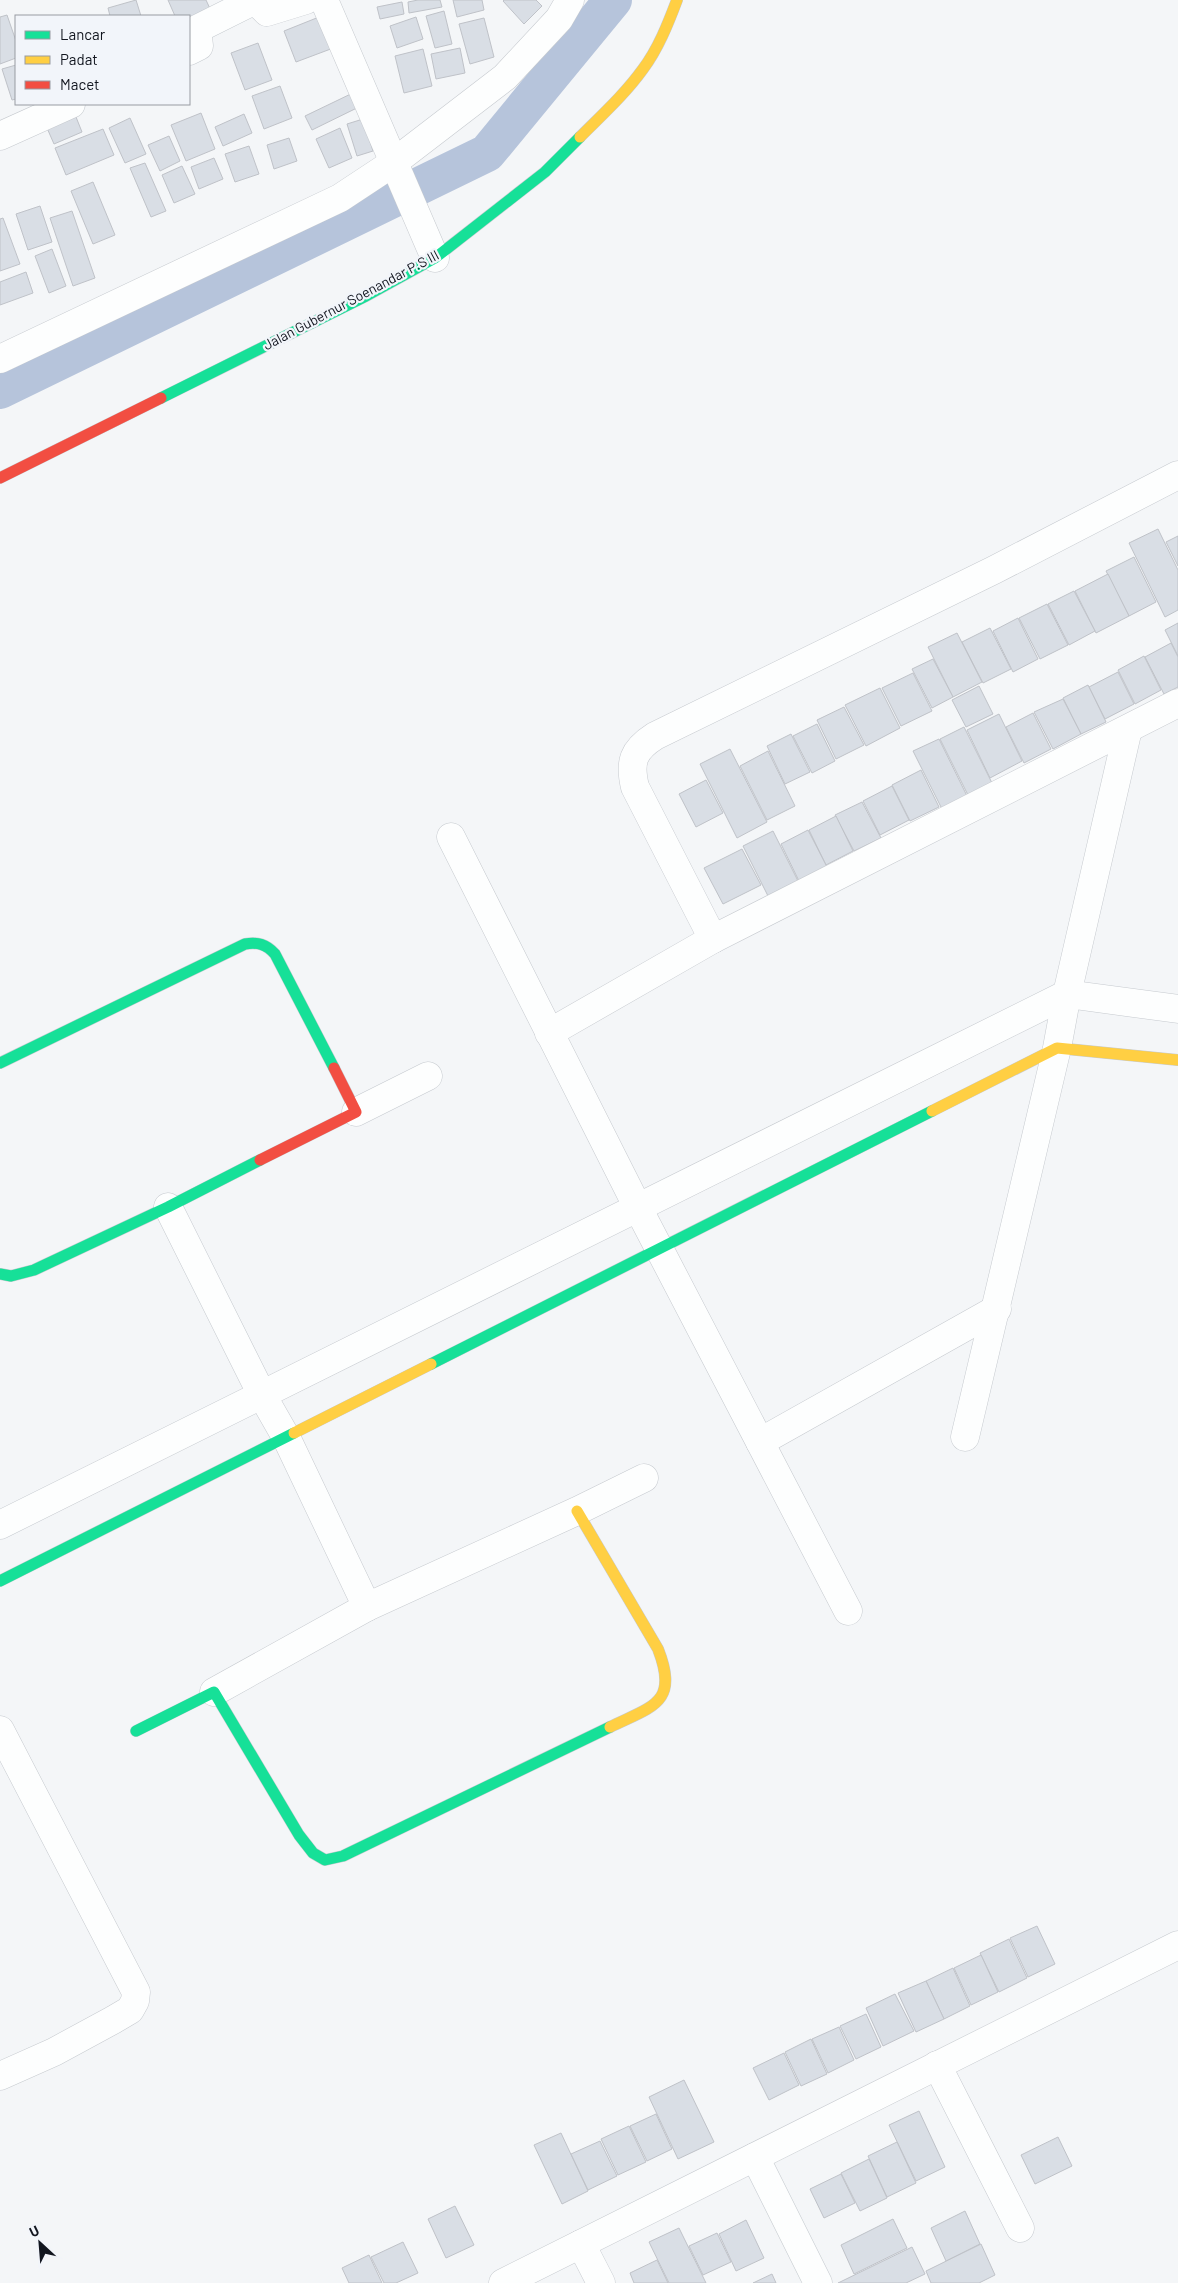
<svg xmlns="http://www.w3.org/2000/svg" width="1178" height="2283" font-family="Barlow,sans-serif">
<rect width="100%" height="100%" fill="#f4f6f8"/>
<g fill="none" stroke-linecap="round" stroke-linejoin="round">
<polyline stroke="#b6c4db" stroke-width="38" points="0,390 487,153 613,0"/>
</g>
<g fill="#d9dee5" stroke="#bfc2c8">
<polygon points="136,0 141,16 110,16 108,8"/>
<polygon points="168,0 206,0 212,13 189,24 189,16 175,16"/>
<polygon points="418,0 440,0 442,7 409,13 408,2"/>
<polygon points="453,0 482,0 484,10 457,17"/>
<polygon points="504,0 536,0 542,6 524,24 503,1"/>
<polygon points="402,2 404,14 380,19 377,7"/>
<polygon points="444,11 452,44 435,48 426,16"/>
<polygon points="7,15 16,41 16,58 0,64 0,17"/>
<polygon points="324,15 336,47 296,62 284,31"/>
<polygon points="416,17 423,39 397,48 390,26"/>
<polygon points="484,18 494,57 470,64 459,24"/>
<polygon points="258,43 272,80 245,90 231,53"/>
<polygon points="460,48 465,73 436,79 431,54"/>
<polygon points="423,49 432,86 404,93 395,56"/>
<polygon points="16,65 16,99 12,100 2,69"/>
<polygon points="280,86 292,118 264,129 252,96"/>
<polygon points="359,90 365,104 312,130 305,116"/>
<polygon points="201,113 215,149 186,161 171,125"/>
<polygon points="244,114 252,133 223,146 215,127"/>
<polygon points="76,117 82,132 54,144 47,128"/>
<polygon points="130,118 146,154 125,163 109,128"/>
<polygon points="363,119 373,151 357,156 347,124"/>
<polygon points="340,128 352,158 329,168 316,139"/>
<polygon points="103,129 114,155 66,175 55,148"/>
<polygon points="169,136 180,161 160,171 148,145"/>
<polygon points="289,138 297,161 274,169 267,145"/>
<polygon points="249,146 259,174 235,182 225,154"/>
<polygon points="214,158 223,179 199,189 191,167"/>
<polygon points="145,163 166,211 151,217 130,168"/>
<polygon points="182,166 195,194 174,203 162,175"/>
<polygon points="93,182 115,235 93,244 71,191"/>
<polygon points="40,206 52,242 28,250 16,214"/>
<polygon points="72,211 95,278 73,286 50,218"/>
<polygon points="3,218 20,264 0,271 0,219"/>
<polygon points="52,249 66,286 49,293 35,256"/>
<polygon points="26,272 33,293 0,305 0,282"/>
<polygon points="1158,529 1178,570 1178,610 1165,617 1129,543"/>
<polygon points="1178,536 1178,566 1166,542"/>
<polygon points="1134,557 1156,602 1129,616 1106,571"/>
<polygon points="1108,574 1129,616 1096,633 1075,591"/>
<polygon points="1074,591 1095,631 1069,645 1048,604"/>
<polygon points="1047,604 1068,645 1040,659 1019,618"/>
<polygon points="1018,618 1038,659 1013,672 993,631"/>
<polygon points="1178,623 1178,656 1165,630"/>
<polygon points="990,628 1011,669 983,683 962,642"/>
<polygon points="957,633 982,682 953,697 928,647"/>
<polygon points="1171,643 1178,657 1178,687 1164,694 1145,657"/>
<polygon points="1144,656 1161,690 1135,704 1118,670"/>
<polygon points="933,659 953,697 932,708 912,669"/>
<polygon points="1118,672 1134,704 1105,719 1089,687"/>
<polygon points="913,673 932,711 901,726 882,688"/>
<polygon points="1088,685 1106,722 1081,734 1063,698"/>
<polygon points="979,686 993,714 966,727 952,700"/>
<polygon points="880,688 900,728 866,746 845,705"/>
<polygon points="1063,699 1081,734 1053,749 1034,712"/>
<polygon points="844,707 864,745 836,759 817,720"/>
<polygon points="1033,713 1051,749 1024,763 1006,727"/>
<polygon points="999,714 1022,761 990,778 967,730"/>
<polygon points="817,724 835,761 812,773 793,736"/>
<polygon points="964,727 994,787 970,799 940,739"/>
<polygon points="791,734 810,772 785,784 767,746"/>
<polygon points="939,739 967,796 942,809 913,751"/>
<polygon points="730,749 767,822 737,838 700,764"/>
<polygon points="768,751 795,806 767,820 740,766"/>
<polygon points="921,770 939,807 910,821 892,785"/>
<polygon points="706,780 723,813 696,827 679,794"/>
<polygon points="892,786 909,820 880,835 863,801"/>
<polygon points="862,802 881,838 854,851 835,815"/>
<polygon points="836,816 853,851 826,865 809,830"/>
<polygon points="808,830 827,867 799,881 781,844"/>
<polygon points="773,831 799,883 769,898 743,846"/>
<polygon points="742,849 761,885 723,904 704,868"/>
<polygon points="1037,1926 1055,1964 1028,1977 1010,1938"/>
<polygon points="1009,1939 1027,1978 999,1992 980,1953"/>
<polygon points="981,1955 998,1992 971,2005 954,1968"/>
<polygon points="953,1968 970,2006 944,2019 926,1981"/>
<polygon points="926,1981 944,2019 916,2032 898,1993"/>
<polygon points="895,1994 914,2031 883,2046 866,2008"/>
<polygon points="866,2014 881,2047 856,2059 840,2026"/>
<polygon points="839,2027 854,2060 828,2073 812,2039"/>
<polygon points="811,2039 827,2074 801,2086 785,2052"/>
<polygon points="784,2053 799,2085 769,2100 753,2068"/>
<polygon points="684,2080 714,2142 678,2159 649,2097"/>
<polygon points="919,2111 945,2167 916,2181 889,2125"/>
<polygon points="656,2114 672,2149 647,2161 630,2126"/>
<polygon points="629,2126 646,2162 618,2175 601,2139"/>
<polygon points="561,2133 588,2191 562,2204 534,2145"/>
<polygon points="1058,2137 1072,2166 1035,2184 1021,2155"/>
<polygon points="600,2141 617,2176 588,2190 571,2154"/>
<polygon points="897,2142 916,2183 887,2197 868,2156"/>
<polygon points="869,2159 887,2198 860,2211 841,2173"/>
<polygon points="841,2174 855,2203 824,2218 810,2189"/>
<polygon points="455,2206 474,2245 446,2258 428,2219"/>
<polygon points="965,2211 980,2244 946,2261 931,2228"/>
<polygon points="893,2219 907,2248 854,2274 841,2245"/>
<polygon points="746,2220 764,2258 736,2271 719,2234"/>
<polygon points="679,2228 706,2283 669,2283 649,2242"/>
<polygon points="717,2233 731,2262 703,2275 689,2246"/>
<polygon points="403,2242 418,2273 396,2283 384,2283 371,2257"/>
<polygon points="981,2244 995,2275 979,2283 931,2283 926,2271"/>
<polygon points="912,2247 925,2274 906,2283 838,2283"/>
<polygon points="369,2255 382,2283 349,2283 342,2268"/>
<polygon points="657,2260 668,2283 634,2283 630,2273"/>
<polygon points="772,2274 776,2283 753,2283"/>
</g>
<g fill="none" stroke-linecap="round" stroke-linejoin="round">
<defs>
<g id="street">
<polyline points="324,0 435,258"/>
<polyline points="189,51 199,46 197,29 255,0 267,12 306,0"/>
<polyline points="0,136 71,104"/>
<polyline points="0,359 340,198 393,163 505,77 559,19 570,0"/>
<polyline points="451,837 638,1208 848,1611"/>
<path d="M713,939L635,787C629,762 633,750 655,736L994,570L1178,475"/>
<polyline points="549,1033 713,939 1178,703"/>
<polyline points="356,1112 428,1076"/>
<polyline points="168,1207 262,1395 286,1437 367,1607 577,1511 644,1478"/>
<polyline points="965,1437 1057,1048 1067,994 1128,729"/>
<polyline points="760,1442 997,1309"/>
<polyline points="0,1525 1067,994 1178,1009"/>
<polyline points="214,1692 367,1607"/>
<polyline points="0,1730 136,1992 135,2001 130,2010 113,2020 54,2052 0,2076"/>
<polyline points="937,2065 1020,2228"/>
<polyline points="755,2157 818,2283"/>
<polyline points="581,2244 601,2283"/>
<polyline points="503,2283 1178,1945"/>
</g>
<g id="fast">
<polyline points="161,398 366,296 435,258 545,172 580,137"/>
<path d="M0,1063L245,944C258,942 266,944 275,954L334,1068"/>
<polyline points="0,1274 11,1276 34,1270 168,1207 260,1160"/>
<polyline points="431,1364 932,1111"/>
<polyline points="0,1581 294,1433"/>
<polyline points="136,1731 214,1692 299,1835 313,1853 325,1860 343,1856 610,1727"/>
</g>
<g id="slow">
<path d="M580,137C602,115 625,94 643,69C658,49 668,24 677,0"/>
<polyline points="932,1111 1057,1048 1178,1060"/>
<polyline points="294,1433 431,1364"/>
<path d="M577,1511L658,1649C679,1703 653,1706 610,1727"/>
</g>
<g id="jam">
<polyline points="0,478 161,398"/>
<polyline points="260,1160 356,1112 334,1068"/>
</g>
</defs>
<use href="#street" stroke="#c6cacf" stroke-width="29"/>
<use href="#fast" stroke="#c6cacf" stroke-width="12"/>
<use href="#slow" stroke="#c6cacf" stroke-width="12"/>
<use href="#jam" stroke="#c6cacf" stroke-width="12"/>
<use href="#street" stroke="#fdfefe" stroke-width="28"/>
<use href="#fast" stroke="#16e098" stroke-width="11"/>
<use href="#slow" stroke="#ffcf43" stroke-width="11"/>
<use href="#jam" stroke="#f24e42" stroke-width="11"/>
</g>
<g text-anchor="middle" stroke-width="4.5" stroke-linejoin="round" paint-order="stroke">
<g font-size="14" fill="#11151e" stroke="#f2f5fa">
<text transform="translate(351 300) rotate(-28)" y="5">Jalan Gubernur Soenandar P.S III</text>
</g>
</g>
<rect x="15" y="15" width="175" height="90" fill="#f2f5fa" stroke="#989ba2"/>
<rect x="25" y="31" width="25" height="8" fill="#16e098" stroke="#989ba2"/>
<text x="60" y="40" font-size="15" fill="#11151e">Lancar</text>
<rect x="25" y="56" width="25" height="8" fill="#ffcf43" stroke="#989ba2"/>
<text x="60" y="65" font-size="15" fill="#11151e">Padat</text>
<rect x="25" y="81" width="25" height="8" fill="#f24e42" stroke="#989ba2"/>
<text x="60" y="90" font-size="15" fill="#11151e">Macet</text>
<g transform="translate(40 2243) rotate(334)" stroke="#f2f5fa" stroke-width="4" paint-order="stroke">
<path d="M0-4L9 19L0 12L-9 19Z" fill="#11151e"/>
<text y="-8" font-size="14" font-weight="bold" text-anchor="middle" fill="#11151e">U</text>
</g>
</svg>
